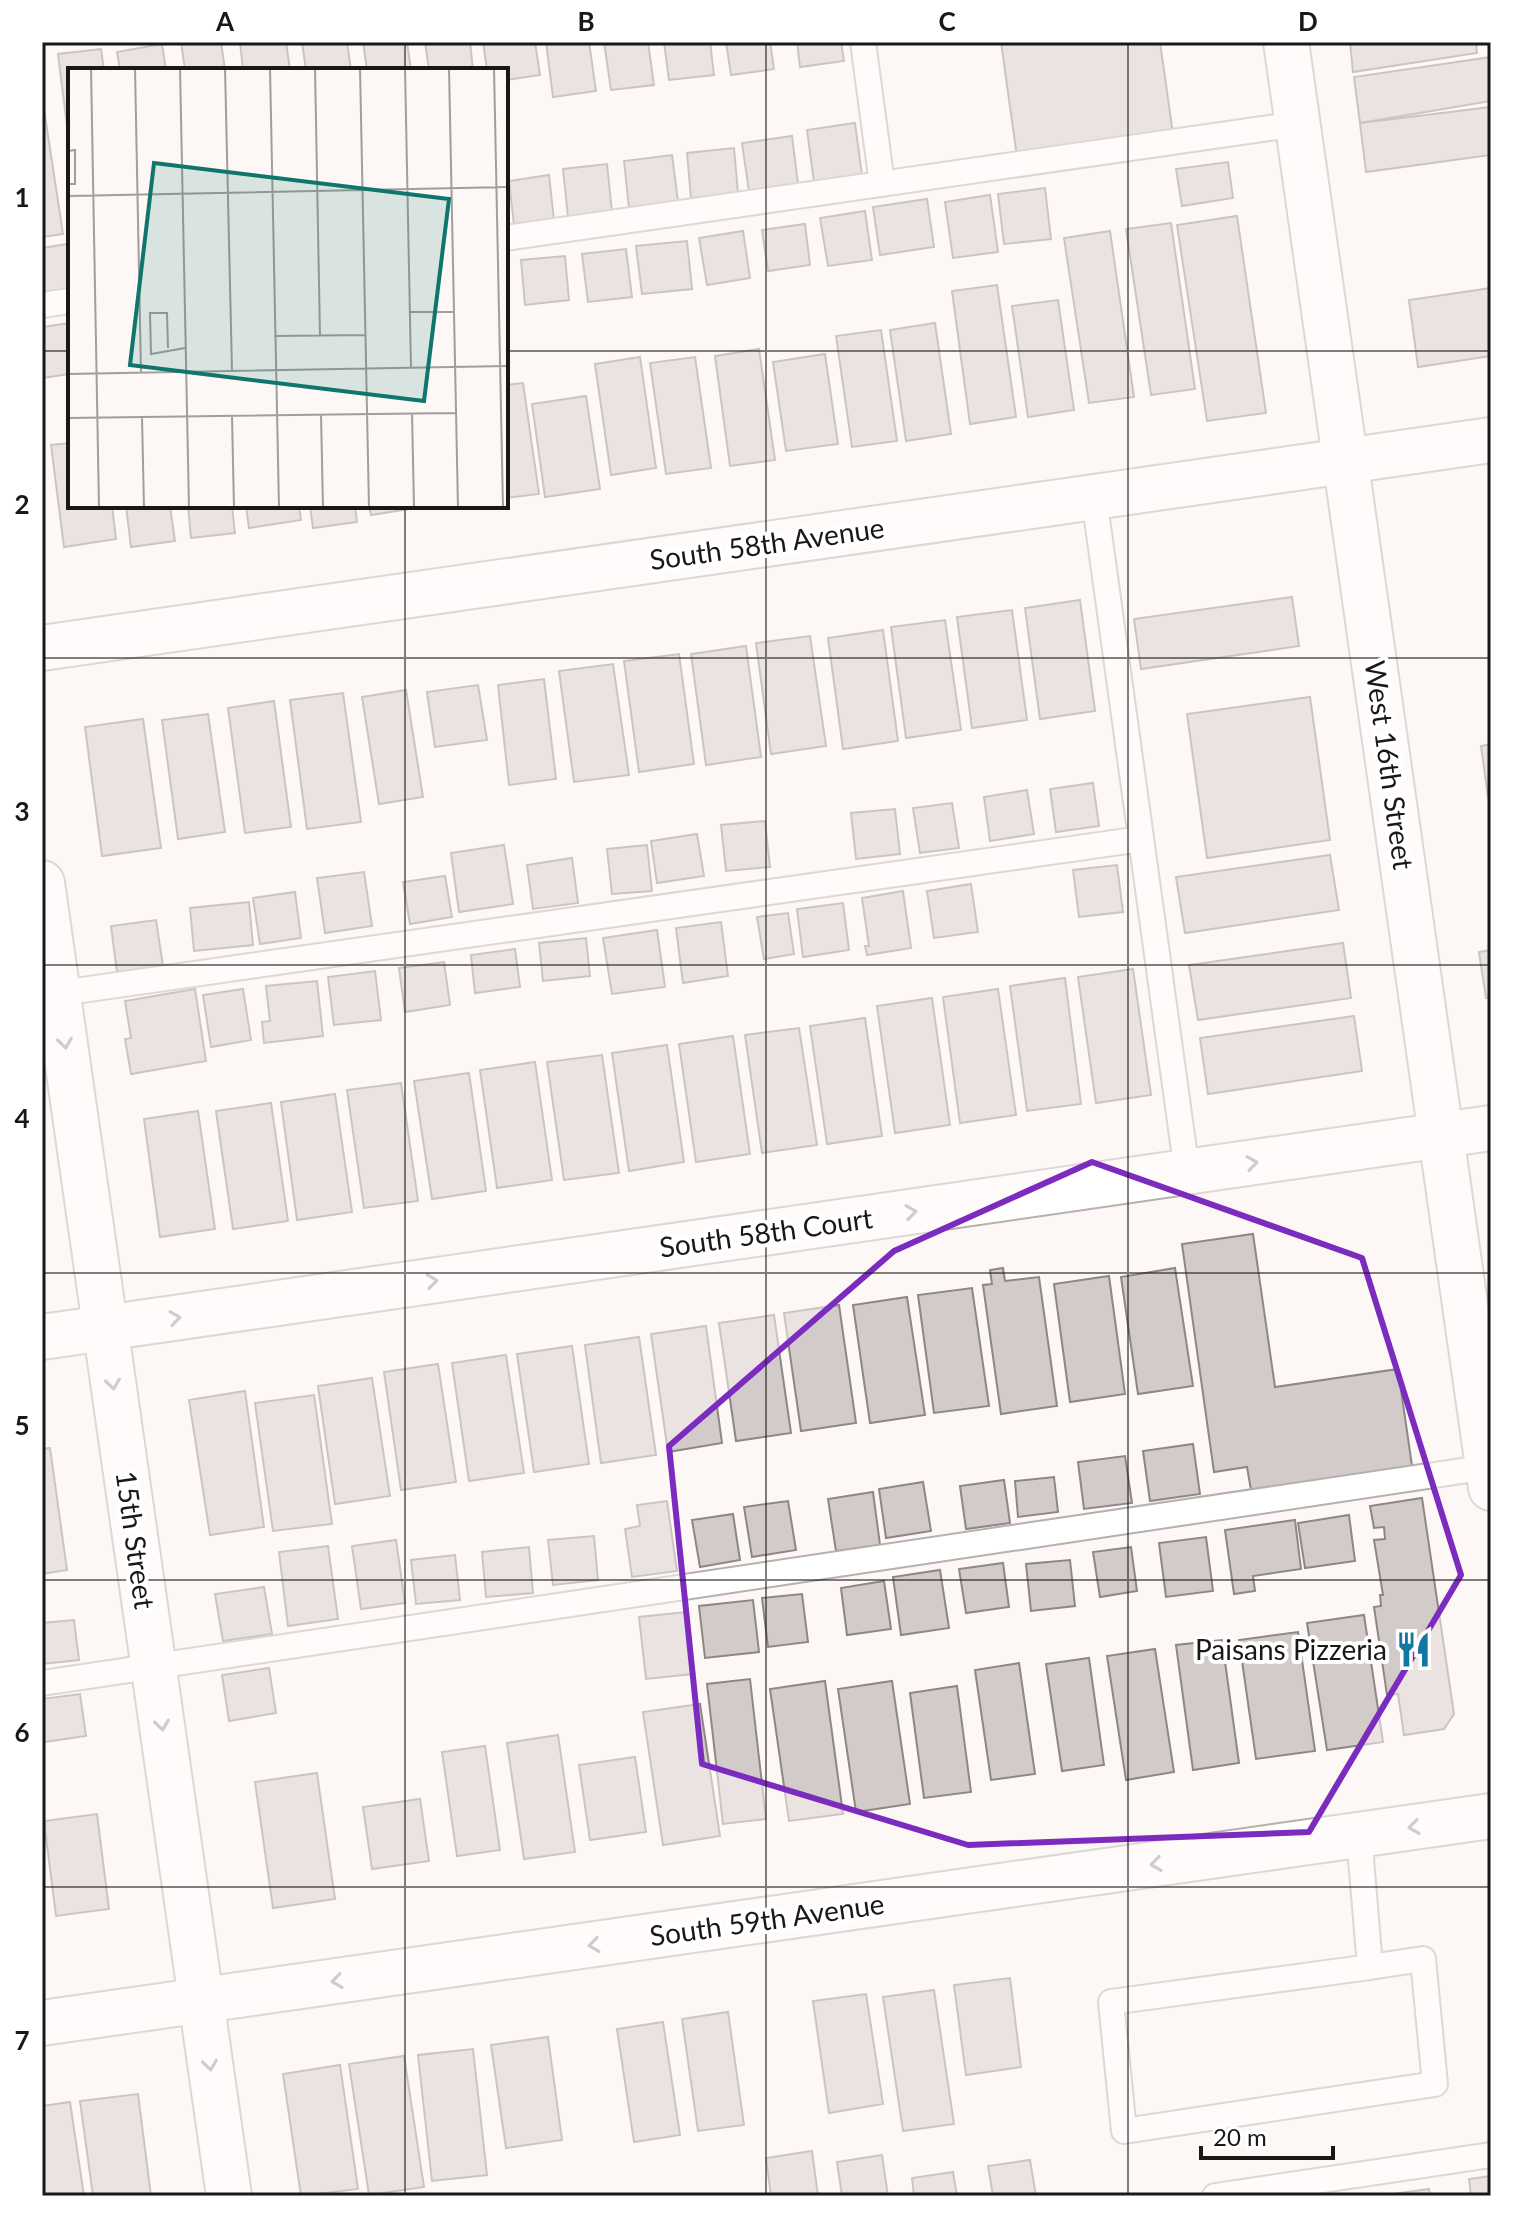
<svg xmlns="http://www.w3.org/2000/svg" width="1533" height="2238" font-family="Lato,sans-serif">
<rect width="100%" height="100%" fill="#fdf7f5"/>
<g fill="#d2cbc9" stroke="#8d8786" stroke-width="2">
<polygon points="181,42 221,42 225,70 185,70"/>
<polygon points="240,42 286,42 290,70 243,70"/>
<polygon points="302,42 347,42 351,70 306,70"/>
<polygon points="363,42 407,42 411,70 367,70"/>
<polygon points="425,42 470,42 473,70 429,70"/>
<polygon points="483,42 535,42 540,75 506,80 506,70 487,70"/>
<polygon points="546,42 589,42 596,91 553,97"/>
<polygon points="604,42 648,42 654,85 611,90"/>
<polygon points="664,42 710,42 714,75 669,80"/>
<polygon points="726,42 770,42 774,69 731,75"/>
<polygon points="797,42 841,42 844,61 800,67"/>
<polygon points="1001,42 1160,42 1173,134 1017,157"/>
<polygon points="1350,42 1476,42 1477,53 1353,72"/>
<polygon points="162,44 166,70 120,70 117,52"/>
<polygon points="101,49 104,70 70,70 70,150 58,54"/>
<polygon points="1491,57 1491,101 1360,123 1354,77"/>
<polygon points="42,96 63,234 42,237"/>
<polygon points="1491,107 1491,155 1366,172 1360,123"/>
<polygon points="855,123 862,175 814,182 807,130"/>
<polygon points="792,136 798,184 749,191 742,143"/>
<polygon points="734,148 738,193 691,198 687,153"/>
<polygon points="672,155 678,202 629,208 624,161"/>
<polygon points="1228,162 1233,198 1182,206 1176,169"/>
<polygon points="607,164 612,212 568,217 563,169"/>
<polygon points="549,175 554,220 514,225 509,181"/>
<polygon points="1045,188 1051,239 1004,244 998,194"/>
<polygon points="990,195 998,252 953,258 945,202"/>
<polygon points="927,199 934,247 880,255 873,207"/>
<polygon points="865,211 872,260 828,266 820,218"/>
<polygon points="1237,216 1266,413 1207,421 1177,225"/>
<polygon points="1171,223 1195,389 1151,395 1126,229"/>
<polygon points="805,224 810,265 768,271 762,230"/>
<polygon points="743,231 750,278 707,285 699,238"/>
<polygon points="1110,231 1134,397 1089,403 1064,238"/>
<polygon points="687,241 692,289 642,294 636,246"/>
<polygon points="67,244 70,290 42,294 42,248"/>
<polygon points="626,249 632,297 588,302 582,254"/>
<polygon points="565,256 569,300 525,305 521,260"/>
<polygon points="997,285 1016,417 970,424 952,291"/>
<polygon points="1491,288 1491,356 1418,367 1409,300"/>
<polygon points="1058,300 1074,410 1028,417 1012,306"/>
<polygon points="70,323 70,374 42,378 42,327"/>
<polygon points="935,323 951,434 906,441 890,330"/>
<polygon points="881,330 897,441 852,447 836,336"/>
<polygon points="759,349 775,460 730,466 715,356"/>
<polygon points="825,354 838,444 786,451 773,362"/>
<polygon points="640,357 656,468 611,475 595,364"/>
<polygon points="695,357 711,468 666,474 650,363"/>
<polygon points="523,383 539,494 506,498 506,385"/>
<polygon points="586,396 600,489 545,497 532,404"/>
<polygon points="70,443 70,506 112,506 116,539 64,547 51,445"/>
<polygon points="126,506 170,506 175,541 131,547"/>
<polygon points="188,506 232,506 235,533 191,538"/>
<polygon points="246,506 299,506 301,520 249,528"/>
<polygon points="310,506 355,506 357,522 313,528"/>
<polygon points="369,506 421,506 422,507 371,515"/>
<polygon points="1292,597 1299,646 1141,669 1134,619"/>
<polygon points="1080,600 1095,711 1040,719 1025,608"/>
<polygon points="1012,610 1027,720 972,728 957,617"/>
<polygon points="945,620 961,730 906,738 891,627"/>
<polygon points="883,630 898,741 843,749 828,638"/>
<polygon points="810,636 826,746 771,754 756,643"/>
<polygon points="746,646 761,757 706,765 691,654"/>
<polygon points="679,654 694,764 639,772 624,661"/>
<polygon points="613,664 629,775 574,782 559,671"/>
<polygon points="544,679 556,779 509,785 498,685"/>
<polygon points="478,685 487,740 435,747 427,692"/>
<polygon points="406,690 423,797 379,804 362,697"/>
<polygon points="343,693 361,822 307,829 290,700"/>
<polygon points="1310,697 1330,840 1207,858 1187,714"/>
<polygon points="274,701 291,827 245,833 228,708"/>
<polygon points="208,714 225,832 178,839 162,720"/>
<polygon points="143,719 161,848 102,856 85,727"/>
<polygon points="1491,744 1491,796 1488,797 1481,746"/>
<polygon points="1093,783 1099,826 1056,832 1050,789"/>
<polygon points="1027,790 1034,834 990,841 984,797"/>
<polygon points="952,803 959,848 920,853 913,808"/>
<polygon points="895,809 900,854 856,859 851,813"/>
<polygon points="765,821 770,867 726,871 721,825"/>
<polygon points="697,834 704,876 657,883 651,841"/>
<polygon points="504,845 513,904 459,912 451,853"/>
<polygon points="647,845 652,891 612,894 607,849"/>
<polygon points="1330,855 1339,910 1185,933 1176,877"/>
<polygon points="572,858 578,903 533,909 527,865"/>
<polygon points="1117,865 1123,912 1079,917 1073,870"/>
<polygon points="364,872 372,926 325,933 317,878"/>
<polygon points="445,876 452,917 410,924 403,882"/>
<polygon points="971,884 978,932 934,938 927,891"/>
<polygon points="903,891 911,948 867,955 865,946 869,946 862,898"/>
<polygon points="295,892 301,938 260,944 253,898"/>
<polygon points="249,902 253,945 194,951 190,908"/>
<polygon points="843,903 849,950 803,957 797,909"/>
<polygon points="788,913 794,954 764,959 757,917"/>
<polygon points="156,920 163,966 117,972 111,926"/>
<polygon points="721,922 728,976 683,983 676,928"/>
<polygon points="657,930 665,987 612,994 603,938"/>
<polygon points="586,938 590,976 543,981 539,943"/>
<polygon points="1343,943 1351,998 1198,1020 1189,965"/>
<polygon points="515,949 520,987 475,993 471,955"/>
<polygon points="1491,950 1491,998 1486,998 1479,952"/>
<polygon points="444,962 450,1005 405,1012 399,968"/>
<polygon points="1133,969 1151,1095 1096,1103 1078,977"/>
<polygon points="375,971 381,1020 334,1025 328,977"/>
<polygon points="1065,978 1081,1104 1027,1111 1010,986"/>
<polygon points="317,981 323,1036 264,1043 262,1022 270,1021 266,986"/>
<polygon points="195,989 206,1061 131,1074 125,1039 131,1038 125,1001"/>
<polygon points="243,989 251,1040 211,1047 203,995"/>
<polygon points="998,989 1016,1115 960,1123 943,997"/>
<polygon points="932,998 950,1125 895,1133 877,1006"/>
<polygon points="1354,1016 1362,1071 1208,1094 1200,1038"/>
<polygon points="865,1018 882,1136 827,1144 810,1026"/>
<polygon points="799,1028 817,1145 762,1153 745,1035"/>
<polygon points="733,1036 750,1154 696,1162 679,1044"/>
<polygon points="667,1045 684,1162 629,1171 612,1053"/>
<polygon points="602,1055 619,1173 564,1180 547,1062"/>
<polygon points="535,1062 552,1180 497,1188 480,1070"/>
<polygon points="469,1073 486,1191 432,1199 414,1081"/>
<polygon points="401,1083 418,1201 364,1208 347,1090"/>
<polygon points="335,1094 352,1212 297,1220 281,1102"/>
<polygon points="271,1103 288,1221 233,1229 216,1111"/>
<polygon points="198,1111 215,1229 160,1237 144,1119"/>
<polygon points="1253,1234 1275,1387 1398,1369 1412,1466 1251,1490 1247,1467 1214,1472 1182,1244"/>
<polygon points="1003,1268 1005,1281 1039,1277 1057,1406 1001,1414 983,1285 992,1284 990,1270"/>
<polygon points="1175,1268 1193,1386 1138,1394 1121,1277"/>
<polygon points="1109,1276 1125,1394 1070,1402 1054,1284"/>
<polygon points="972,1288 989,1406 934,1413 918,1295"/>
<polygon points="907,1297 925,1415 870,1423 853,1305"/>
<polygon points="839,1305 856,1423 801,1431 784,1313"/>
<polygon points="774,1315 791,1433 736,1441 719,1323"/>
<polygon points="706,1326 722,1443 668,1452 651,1334"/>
<polygon points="639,1337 656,1455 601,1463 585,1345"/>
<polygon points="572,1346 589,1464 534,1472 517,1354"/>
<polygon points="506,1355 524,1473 469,1481 452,1363"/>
<polygon points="438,1364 456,1482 401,1490 384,1372"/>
<polygon points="372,1378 390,1496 335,1504 318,1386"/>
<polygon points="245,1391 264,1527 210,1535 189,1400"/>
<polygon points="314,1395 332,1524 273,1531 255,1403"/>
<polygon points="1193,1444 1200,1494 1150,1501 1143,1451"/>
<polygon points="50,1448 67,1570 42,1574 42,1449"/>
<polygon points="1125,1456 1132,1503 1084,1509 1078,1462"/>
<polygon points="1054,1477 1058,1512 1018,1517 1015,1481"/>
<polygon points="1004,1480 1010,1523 966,1529 960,1486"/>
<polygon points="923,1482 931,1531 886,1538 879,1489"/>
<polygon points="873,1492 880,1545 836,1551 828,1499"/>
<polygon points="1422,1498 1454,1714 1444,1729 1404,1735 1398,1694 1387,1695 1374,1607 1381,1606 1380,1595 1383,1595 1374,1540 1385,1539 1384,1527 1374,1528 1370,1506"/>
<polygon points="667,1501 677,1571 632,1577 625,1529 640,1526 637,1505"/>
<polygon points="788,1501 796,1550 752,1557 744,1507"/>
<polygon points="733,1514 740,1560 700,1567 692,1520"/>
<polygon points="1349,1515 1355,1561 1305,1568 1298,1523"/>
<polygon points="1295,1520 1301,1569 1253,1576 1255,1591 1234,1594 1225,1530"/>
<polygon points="594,1536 598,1580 553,1585 548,1540"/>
<polygon points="1206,1537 1213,1591 1166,1597 1159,1543"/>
<polygon points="396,1540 405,1603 361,1609 352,1546"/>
<polygon points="328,1546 338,1619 288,1626 279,1552"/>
<polygon points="529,1547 533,1593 486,1597 482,1552"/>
<polygon points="1131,1547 1137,1591 1100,1597 1093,1552"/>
<polygon points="455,1555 460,1600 416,1604 411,1560"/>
<polygon points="1070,1560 1075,1606 1031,1611 1026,1564"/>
<polygon points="1003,1563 1009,1607 966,1613 959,1569"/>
<polygon points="940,1570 949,1628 901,1635 893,1577"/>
<polygon points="884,1581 891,1629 847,1635 841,1588"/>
<polygon points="264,1587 272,1634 223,1641 215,1594"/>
<polygon points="802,1594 808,1642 768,1647 762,1598"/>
<polygon points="753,1600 759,1652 705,1658 699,1606"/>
<polygon points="686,1612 693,1674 646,1679 639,1617"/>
<polygon points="1364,1615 1383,1742 1327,1750 1307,1623"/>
<polygon points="74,1620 79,1660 42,1664 42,1623"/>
<polygon points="1298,1632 1315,1751 1256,1759 1239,1640"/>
<polygon points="1222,1640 1239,1763 1193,1770 1176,1645"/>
<polygon points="1155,1649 1174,1772 1126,1780 1107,1656"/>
<polygon points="1089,1658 1104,1765 1062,1771 1046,1664"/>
<polygon points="1019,1663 1035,1774 991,1780 975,1670"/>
<polygon points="269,1668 276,1713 229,1721 222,1675"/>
<polygon points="750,1679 766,1819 723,1824 707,1684"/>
<polygon points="825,1681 843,1814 789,1821 770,1689"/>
<polygon points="892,1681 910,1804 856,1812 838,1689"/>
<polygon points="957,1686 971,1792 924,1798 910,1693"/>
<polygon points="80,1694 86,1736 44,1742 42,1699"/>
<polygon points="700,1704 720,1836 663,1845 643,1712"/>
<polygon points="558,1735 575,1852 524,1859 507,1743"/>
<polygon points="485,1746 500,1850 457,1856 442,1752"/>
<polygon points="635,1757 646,1832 590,1840 579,1765"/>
<polygon points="317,1773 335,1899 273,1908 255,1782"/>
<polygon points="420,1799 429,1861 372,1869 363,1807"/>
<polygon points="97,1814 109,1909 56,1916 44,1821"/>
<polygon points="1010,1978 1021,2067 966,2075 954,1985"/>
<polygon points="934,1990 954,2124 903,2131 883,1997"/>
<polygon points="866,1994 883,2104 829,2113 813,2001"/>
<polygon points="728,2012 744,2125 698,2131 682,2019"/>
<polygon points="663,2022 680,2135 634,2142 617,2029"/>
<polygon points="548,2037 562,2140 506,2148 491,2045"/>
<polygon points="473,2049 487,2175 432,2181 418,2055"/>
<polygon points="404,2056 424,2187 369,2195 349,2064"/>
<polygon points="340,2065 358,2189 301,2196 283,2074"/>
<polygon points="138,2094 151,2196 93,2196 80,2101"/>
<polygon points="70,2102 84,2196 42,2196 42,2106"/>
<polygon points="812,2151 818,2196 771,2196 766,2158"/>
<polygon points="882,2155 888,2196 842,2196 837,2162"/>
<polygon points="1030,2160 1036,2196 993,2196 988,2166"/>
<polygon points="953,2172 957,2196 914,2196 912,2178"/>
<polygon points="1491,2176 1491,2196 1471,2196 1469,2179"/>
<polygon points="1429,2189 1430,2196 1387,2196 1386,2195"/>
</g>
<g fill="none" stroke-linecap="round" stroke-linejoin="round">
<defs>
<g id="lane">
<polyline points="863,42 882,184"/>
<polyline points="506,238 1297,124"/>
<polyline points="42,305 70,301"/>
<polyline points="1094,497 1187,1172"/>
<polyline points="47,995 1141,839"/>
<polyline points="42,1683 1488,1467"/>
<polyline points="1359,1835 1370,1967 1423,1959 1435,2084 1124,2131 1111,2002 1370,1967"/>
<polyline points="1215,2196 1491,2155"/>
</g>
<g id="street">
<polyline points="42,648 1491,440"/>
<polyline points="42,883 229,2196"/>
<polyline points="42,1337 1491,1128"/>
<polyline points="42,2023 1491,1816"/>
</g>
<polyline id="secondary" points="1286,42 1491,1488"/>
</defs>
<use href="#lane" stroke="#b6b0ae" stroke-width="28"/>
<use href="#street" stroke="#b6b0ae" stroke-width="48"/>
<use href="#secondary" stroke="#b6b0ae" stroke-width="48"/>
<use href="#lane" stroke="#fff" stroke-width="24"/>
<use href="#street" stroke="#fff" stroke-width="44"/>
<use href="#secondary" stroke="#fff" stroke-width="44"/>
</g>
<defs><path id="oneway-chevron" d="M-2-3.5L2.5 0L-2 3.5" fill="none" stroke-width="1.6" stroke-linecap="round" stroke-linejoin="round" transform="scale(2)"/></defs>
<g stroke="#989797">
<use href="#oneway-chevron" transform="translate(65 1043) rotate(82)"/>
<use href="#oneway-chevron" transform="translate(1252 1163) rotate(-8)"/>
<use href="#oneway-chevron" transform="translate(911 1212) rotate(-8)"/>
<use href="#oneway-chevron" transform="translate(432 1281) rotate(-8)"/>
<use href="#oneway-chevron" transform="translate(175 1318) rotate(-8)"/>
<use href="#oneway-chevron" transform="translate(113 1384) rotate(82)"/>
<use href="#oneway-chevron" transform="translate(162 1725) rotate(82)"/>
<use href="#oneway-chevron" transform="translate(1414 1827) rotate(172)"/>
<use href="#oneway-chevron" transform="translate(1156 1864) rotate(172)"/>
<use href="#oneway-chevron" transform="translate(594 1945) rotate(172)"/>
<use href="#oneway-chevron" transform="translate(337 1981) rotate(172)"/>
<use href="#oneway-chevron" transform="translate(210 2065) rotate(82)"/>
</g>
<path d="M0 0H1533V2238H0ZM1092,1162L1362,1258L1461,1575L1309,1832L968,1845L702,1764L669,1446L894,1251Z" fill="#fdf7f5" fill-opacity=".55" fill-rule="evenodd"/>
<path fill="none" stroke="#7b2cbf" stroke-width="6" stroke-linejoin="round" d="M1092,1162L1362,1258L1461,1575L1309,1832L968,1845L702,1764L669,1446L894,1251Z"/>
<path fill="none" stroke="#1a1817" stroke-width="2" stroke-opacity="0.55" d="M405,42V70M766,42V2196M1128,42V2196M42,351H70M506,351H1491M405,506V2196M42,658H1491M42,965H1491M42,1273H1491M42,1580H1491M42,1887H1491"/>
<defs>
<symbol id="restaurant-bare" viewBox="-9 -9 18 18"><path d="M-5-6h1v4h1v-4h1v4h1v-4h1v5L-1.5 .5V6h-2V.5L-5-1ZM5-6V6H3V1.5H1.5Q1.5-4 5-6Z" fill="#1277a3" stroke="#fff" stroke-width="2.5" paint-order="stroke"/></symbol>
</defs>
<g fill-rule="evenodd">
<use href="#restaurant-bare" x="1388" y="1624" width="51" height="51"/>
</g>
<g text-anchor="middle" stroke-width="8" stroke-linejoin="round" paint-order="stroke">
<g font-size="28" fill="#1a1817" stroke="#fff">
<text transform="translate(767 544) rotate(-8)" y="10">South 58th Avenue</text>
<text transform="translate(1389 765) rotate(82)" y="10">West 16th Street</text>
<text transform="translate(766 1233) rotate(-8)" y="10">South 58th Court</text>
<text transform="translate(135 1540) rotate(82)" y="10">15th Street</text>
<text transform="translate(767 1920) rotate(-8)" y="10">South 59th Avenue</text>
</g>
<g font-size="28" fill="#1a1817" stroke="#fff" text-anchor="end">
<text x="1387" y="1660">Paisans Pizzeria</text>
</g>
</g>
<g transform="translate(68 68)">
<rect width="440" height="440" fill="#fdf7f5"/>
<path fill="none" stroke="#a29e9c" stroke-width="2" d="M23,0L31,440M67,0L73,305M112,0L121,440M157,0L164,303M202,0L211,440M247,0L252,268M292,0L301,440M337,0L343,300M381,0L390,440M426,0L435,440M0,83L7,82V116H0M0,128L440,119M342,244H386M207,268L297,267M100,280L99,245H82L83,286L117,280M0,306L440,298M344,345L346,440M253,346L255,440M164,348L166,440M74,349L76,440M0,350L388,345"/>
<path fill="#0f766e" fill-opacity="0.15" stroke="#0f766e" stroke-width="4" d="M86,95L381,131L356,333L62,297Z"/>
<rect width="440" height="440" fill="none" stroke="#1a1817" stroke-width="4"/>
</g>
<rect width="1533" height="2238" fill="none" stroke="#ffffff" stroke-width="88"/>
<path d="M1201 2146v12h132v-12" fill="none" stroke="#1a1817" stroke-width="4"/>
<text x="1213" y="2146" font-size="24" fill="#1a1817" stroke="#ffffff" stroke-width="6" paint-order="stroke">20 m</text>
<rect x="44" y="44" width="1445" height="2150" fill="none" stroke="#1a1817" stroke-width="3"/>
<g font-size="26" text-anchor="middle" font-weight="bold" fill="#1a1817">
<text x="225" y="31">A</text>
<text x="586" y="31">B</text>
<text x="947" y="31">C</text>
<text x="1308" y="31">D</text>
<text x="22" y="207">1</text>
<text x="22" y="514">2</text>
<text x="22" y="821">3</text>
<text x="22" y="1128">4</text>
<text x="22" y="1435">5</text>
<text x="22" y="1742">6</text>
<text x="22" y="2050">7</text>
</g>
</svg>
